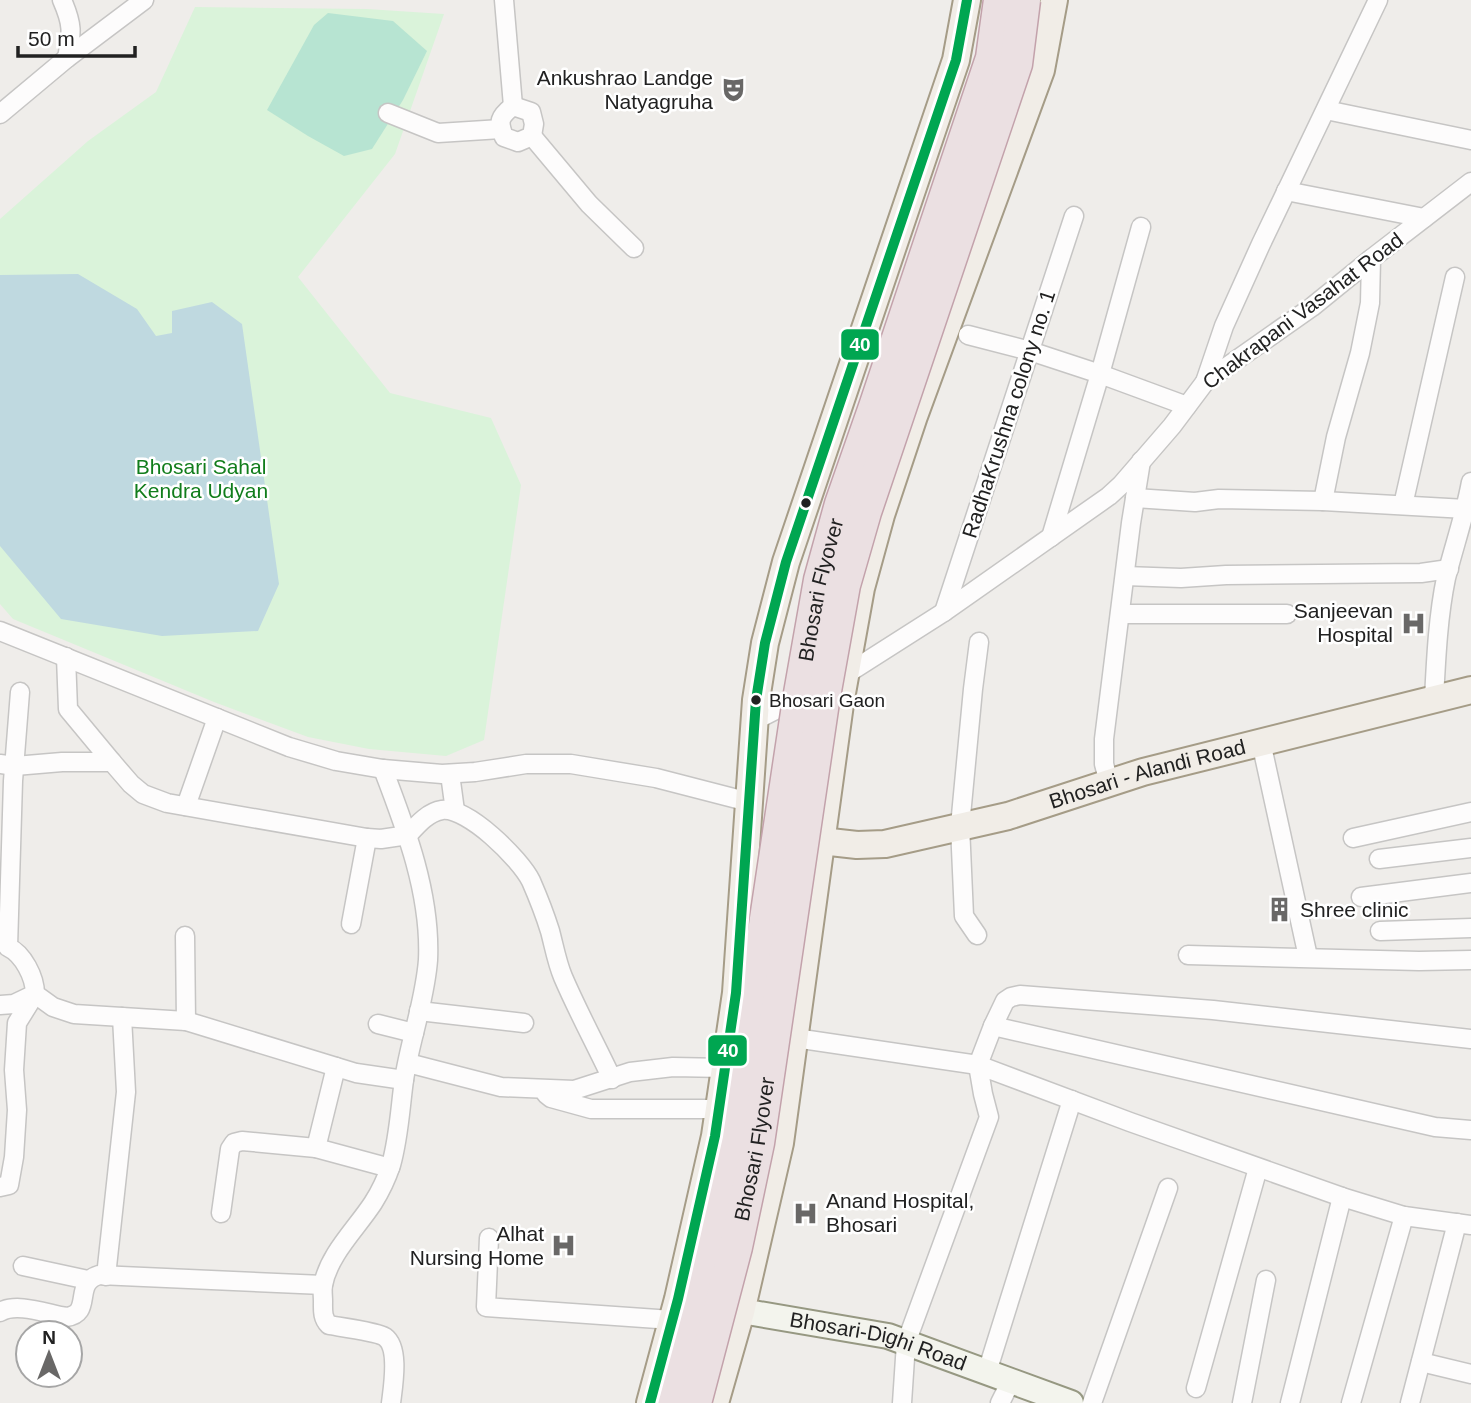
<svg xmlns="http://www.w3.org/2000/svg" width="1471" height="1403" font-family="Arial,sans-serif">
<rect width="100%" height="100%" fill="#efedea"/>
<polygon fill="#daf3da" points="195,7 367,9 444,14 395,154 298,277 390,393 491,418 521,485 484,740 446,756 369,749 308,737 214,702 13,619 0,604 0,219 88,141 156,92"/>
<polygon fill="#b7e4d2" points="328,13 393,21 427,51 403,100 372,149 344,156 308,136 267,110 314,25"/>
<polygon fill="#bfd9e0" points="78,274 137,309 156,336 172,333 172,311 212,302 242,324 279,584 258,631 162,636 61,619 0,546 0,275"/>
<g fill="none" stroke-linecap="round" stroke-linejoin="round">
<defs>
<g id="street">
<path d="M62,0C73,25 72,32 67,58"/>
<polyline points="504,0 513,106"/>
<path d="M513,106L531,112L534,124L532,136L518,142L504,137C498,121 499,117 513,106Z"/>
<polyline points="1326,110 1471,140"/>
<polyline points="388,113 438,133 501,129"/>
<polyline points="0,114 67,58 144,0"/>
<polyline points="532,136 589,204 634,248"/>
<polyline points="1286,191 1424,218"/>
<polyline points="968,335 1030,351 1100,374 1187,406"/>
<polyline points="1205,382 1224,326 1261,244 1378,0"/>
<polyline points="1135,498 1195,502 1219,499 1323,501 1466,509 1471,507"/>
<polyline points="1323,501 1336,437 1360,353 1370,303 1371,259"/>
<polyline points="1403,505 1455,277"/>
<polyline points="1051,537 1100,374 1141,227"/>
<polyline points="1125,576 1181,578 1226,575 1421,573 1449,569"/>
<polyline points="944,612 1074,216"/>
<polyline points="1120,614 1287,614"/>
<polyline points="0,631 289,747 336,761 383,769 442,774 475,772 526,764 571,764 656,778 749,802"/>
<polyline points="66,657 68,709 112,762"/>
<polyline points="842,677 944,612 1109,496 1121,485 1172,426 1205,382 1312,307 1371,259 1471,182"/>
<path d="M20,692L13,781L8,947C23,954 35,977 35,994L53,1007L74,1014L186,1021L356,1073L404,1080"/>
<path d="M1434,699C1436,660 1438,616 1446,578C1454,546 1465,515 1471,482"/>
<polyline points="754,721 801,697"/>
<polyline points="1261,742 1308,957"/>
<path d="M0,764L15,766L62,762H112L131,784L143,794L167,803L367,838L381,839L408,835C417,825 428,812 442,810C468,807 520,859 531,881C538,897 545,915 550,931C554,946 557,963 563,977C578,1012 596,1045 612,1079"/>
<path d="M383,769C406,829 431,894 428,960C425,1001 410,1040 404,1080C400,1109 399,1137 391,1165C387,1177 380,1192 373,1203C356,1229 329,1254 323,1285C322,1290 323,1296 323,1301C323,1310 322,1318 329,1325C340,1327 378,1332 385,1337C400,1348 393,1386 391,1403"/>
<polyline points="450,774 455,811"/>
<polyline points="1109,783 1104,764 1104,739 1131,523 1141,461"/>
<polyline points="186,806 217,718"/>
<polyline points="1353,838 1471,812"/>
<polyline points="1379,859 1471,848"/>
<polyline points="1361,897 1471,883"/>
<polyline points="351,924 367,838"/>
<polyline points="1380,931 1471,928"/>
<polyline points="977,935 964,916 960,826 973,689 979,642"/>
<polyline points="185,936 186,1021"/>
<polyline points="1188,955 1419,961 1471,960"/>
<polyline points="0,1005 14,1004 35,994"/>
<polyline points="419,1011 524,1023"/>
<polyline points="378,1024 414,1033"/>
<polyline points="993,1026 1435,1127 1471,1130"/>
<polyline points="795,1038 978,1065 993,1026 1005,1001 1011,997 1020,995 1213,1010 1471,1039"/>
<polyline points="408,1063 501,1087 574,1090 630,1072 673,1067 725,1068"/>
<polyline points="546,1094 551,1098 591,1109 729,1109"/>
<polyline points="316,1148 336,1067"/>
<polyline points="0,1187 9,1185 14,1157 17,1110 14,1070 17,1023 35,994"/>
<polyline points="221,1213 230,1149 234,1143 242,1141 316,1148 390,1168"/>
<polyline points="489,1238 486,1307 672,1320"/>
<polyline points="23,1266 88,1280"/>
<polyline points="106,1276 126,1092 122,1017"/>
<path d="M0,1312C17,1302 47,1314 66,1317C94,1314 72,1283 99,1275L323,1285"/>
<polyline points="1421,1362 1471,1374"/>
<polyline points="987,1372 1072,1100"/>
<polyline points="1196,1388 1258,1168"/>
<polyline points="902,1403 906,1343 989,1117 983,1094 978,1065 1130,1122 1342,1197 1404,1216 1471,1225"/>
<polyline points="1000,1403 1011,1381"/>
<polyline points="1092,1403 1168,1188"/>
<polyline points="1242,1403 1266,1280"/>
<polyline points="1290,1403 1342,1197"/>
<polyline points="1351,1403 1404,1216"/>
<polyline points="1410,1403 1457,1223"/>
</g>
<g id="secondary">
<path id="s1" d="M724,1308L888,1336L1071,1403"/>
</g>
<g id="primary">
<path id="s2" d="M821,841L857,845L885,844L1008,816L1143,772L1471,690"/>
<polyline points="650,1403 678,1299 715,1136 736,993 756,700 765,643 786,562 956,60 967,0"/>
<polyline points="715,1403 741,1312 780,1143 840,704 861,588 881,515 914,416 1041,70 1054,0"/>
</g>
</defs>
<use href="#street" stroke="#c6c5c4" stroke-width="21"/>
<use href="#secondary" stroke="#969882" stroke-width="28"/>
<use href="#primary" stroke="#a59c87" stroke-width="30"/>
<use href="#street" stroke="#fdfcfc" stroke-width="18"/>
<use href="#secondary" stroke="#f3f4ed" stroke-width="24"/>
<use href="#primary" stroke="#f1ede7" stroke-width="26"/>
<defs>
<g id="highway-bridge">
<path id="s3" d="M669,1403L712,1242L733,1139L799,699L820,580L841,504L876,404L992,58L1000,0"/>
<path id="s4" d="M695,1403L736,1247L758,1143L823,702L844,585L865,512L1016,64L1024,0"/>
</g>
</defs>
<use href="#highway-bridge" stroke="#c3a2ab" stroke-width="35" stroke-linecap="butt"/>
<use href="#highway-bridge" stroke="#ebe0e2" stroke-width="32"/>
<defs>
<polyline id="bus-1" points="650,1403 678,1299 715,1136 736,993 756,700 765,643 786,562 956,60 967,0"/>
</defs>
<use href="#bus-1" stroke="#fff" stroke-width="16"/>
<use href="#bus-1" stroke="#00a651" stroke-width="10"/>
</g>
<defs>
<symbol id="theatre-bare" viewBox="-9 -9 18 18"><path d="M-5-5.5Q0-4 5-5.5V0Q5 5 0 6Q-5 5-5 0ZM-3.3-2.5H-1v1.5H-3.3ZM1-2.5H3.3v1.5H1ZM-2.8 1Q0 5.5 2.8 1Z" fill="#696867" stroke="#fff" stroke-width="2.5" paint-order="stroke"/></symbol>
<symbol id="hospital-bare" viewBox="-9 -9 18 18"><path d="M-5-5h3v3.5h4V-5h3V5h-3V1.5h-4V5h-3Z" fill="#696867" stroke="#fff" stroke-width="2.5" paint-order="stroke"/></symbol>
<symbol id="building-bare" viewBox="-9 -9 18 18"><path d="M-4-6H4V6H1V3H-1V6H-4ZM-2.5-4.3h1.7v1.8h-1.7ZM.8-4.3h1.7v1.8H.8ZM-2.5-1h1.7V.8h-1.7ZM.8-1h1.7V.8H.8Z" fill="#696867" stroke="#fff" stroke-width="2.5" paint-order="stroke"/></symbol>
</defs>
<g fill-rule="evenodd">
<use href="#theatre-bare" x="716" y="72" width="35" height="35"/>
<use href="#hospital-bare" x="1396" y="606" width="35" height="35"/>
<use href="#building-bare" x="1262" y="892" width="35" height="35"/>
<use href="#hospital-bare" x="788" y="1196" width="35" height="35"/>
<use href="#hospital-bare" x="546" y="1228" width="35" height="35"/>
</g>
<g fill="#212121" stroke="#fff" stroke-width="2.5">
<circle cx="806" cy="503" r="6"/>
<circle cx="756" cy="700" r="6"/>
</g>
<g text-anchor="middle" stroke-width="5" stroke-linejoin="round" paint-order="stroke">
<g font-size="19" fill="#212121" stroke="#fff" text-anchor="start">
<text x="769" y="707">Bhosari Gaon</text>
</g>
<g font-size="21" fill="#212121" stroke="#fff" text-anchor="end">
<text x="713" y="85">Ankushrao Landge<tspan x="713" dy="24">Natyagruha</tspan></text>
<text x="1393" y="618">Sanjeevan<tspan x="1393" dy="24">Hospital</tspan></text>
<text x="1300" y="917" text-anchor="start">Shree clinic</text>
<text x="826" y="1208" text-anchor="start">Anand Hospital,<tspan x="826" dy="24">Bhosari</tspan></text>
<text x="544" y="1241">Alhat<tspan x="544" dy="24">Nursing Home</tspan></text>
</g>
<g font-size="21" fill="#212121" stroke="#fff">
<text transform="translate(1303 311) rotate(-37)" y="7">Chakrapani Vasahat Road</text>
<text transform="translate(1009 414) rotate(-72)" y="7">RadhaKrushna colony no. 1</text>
<text dy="7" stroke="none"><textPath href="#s3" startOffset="828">Bhosari Flyover</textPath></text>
<text dy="7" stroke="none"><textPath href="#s2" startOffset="336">Bhosari - Alandi Road</textPath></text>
<text dy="7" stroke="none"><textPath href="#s4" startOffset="261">Bhosari Flyover</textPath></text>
<text dy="7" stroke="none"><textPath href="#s1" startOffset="158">Bhosari-Dighi Road</textPath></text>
</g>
<g font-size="21" fill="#117d1c" stroke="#fff">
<text x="201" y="474">Bhosari Sahal<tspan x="201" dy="24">Kendra Udyan</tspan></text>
</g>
</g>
<g stroke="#fff" stroke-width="2.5">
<rect x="840" y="328" width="40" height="33" rx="7" fill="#00a651"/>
<rect x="707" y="1034" width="41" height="33" rx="7" fill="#00a651"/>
</g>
<g font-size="19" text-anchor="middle" font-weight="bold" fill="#fff">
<text x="860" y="351">40</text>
<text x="728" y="1057">40</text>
</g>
<g transform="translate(49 1354)"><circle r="33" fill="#ffffff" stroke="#a6a6a6" stroke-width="2"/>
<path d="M0-5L12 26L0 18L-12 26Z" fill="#696867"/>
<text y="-10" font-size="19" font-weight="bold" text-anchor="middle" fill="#212121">N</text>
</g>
<path d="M18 46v10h117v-10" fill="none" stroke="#212121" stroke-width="3.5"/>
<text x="28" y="46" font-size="21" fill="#212121" stroke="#ffffff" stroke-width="5" paint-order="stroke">50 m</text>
</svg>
